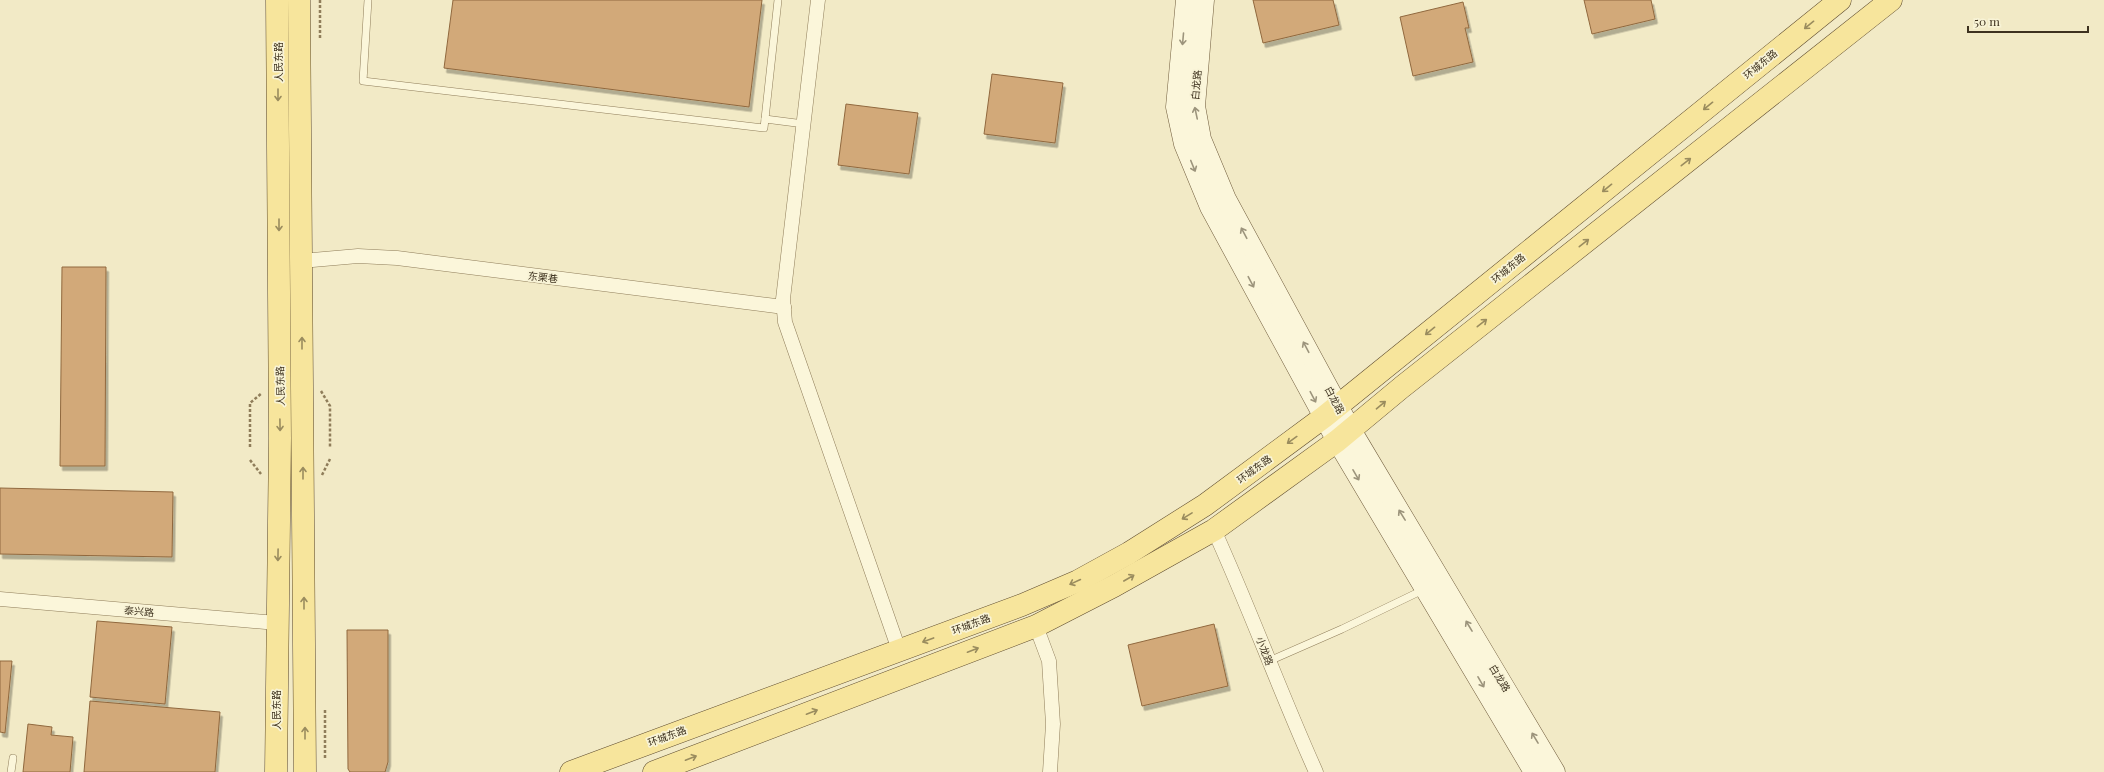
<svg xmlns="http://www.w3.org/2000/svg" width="2104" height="772" font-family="'Playfair Display','Noto Sans SC',serif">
<defs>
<filter id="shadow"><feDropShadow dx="2.5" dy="4.5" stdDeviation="0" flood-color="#0004"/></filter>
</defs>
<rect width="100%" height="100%" fill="#f2eac6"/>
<g fill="#d2a979" stroke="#90683e" filter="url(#shadow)">
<polygon points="453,0 762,0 749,107 444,68"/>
<polygon points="1253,0 1333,0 1339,25 1263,43"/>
<polygon points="1584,0 1651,0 1655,19 1592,34"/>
<polygon points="1463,2 1469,28 1465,28 1473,62 1413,76 1400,17"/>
<polygon points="992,74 1063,83 1055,143 984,134"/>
<polygon points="846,104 918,113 909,174 838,165"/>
<polygon points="62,267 106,267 105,466 60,466"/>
<polygon points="0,488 173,492 172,557 0,554"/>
<polygon points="97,621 172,627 165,704 90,697"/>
<polygon points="1214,624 1228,686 1142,706 1128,645"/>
<polygon points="347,630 388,630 388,762 385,772 350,772 348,769"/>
<polygon points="0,661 12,661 5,733 0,732"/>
<polygon points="90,701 220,712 215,772 84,772"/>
<polygon points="28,724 52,727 51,735 73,737 70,772 23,772"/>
</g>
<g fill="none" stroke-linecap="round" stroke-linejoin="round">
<defs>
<g id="lane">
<polyline points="368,0 363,81 764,128 778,0"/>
<polyline points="765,119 804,124"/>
<polyline points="1269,661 1342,629 1425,589"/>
<polyline points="11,772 13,758"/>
</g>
<g id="street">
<polyline points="818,0 783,299 785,322 899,650"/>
<polyline points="301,261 358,256 397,258 784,307"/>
<path d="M1214,530C1250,609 1280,692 1316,772"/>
<polyline points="0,599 277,623"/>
<polyline points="1036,626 1049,661 1053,724 1050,772"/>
</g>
<g id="secondary">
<polyline points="1186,0 1176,107 1184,144 1210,207 1337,441 1534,772"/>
<polyline points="1204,0 1195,106 1201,139 1226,199 1351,430 1555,772"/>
</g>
<g id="primary">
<polyline points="299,0 305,772"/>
<polyline points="276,772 280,438 277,0"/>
<polyline points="571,772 1022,605 1078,581 1129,553 1205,505 1324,417 1840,0"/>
<polyline points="654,772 1036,626 1114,586 1214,530 1337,441 1402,387 1891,0"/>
</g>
</defs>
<use href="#lane" stroke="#8f7d5a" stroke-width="8"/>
<use href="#street" stroke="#8f7d5a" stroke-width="15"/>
<use href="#secondary" stroke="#715d3d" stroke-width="21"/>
<use href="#primary" stroke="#5d4a2e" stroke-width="23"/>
<g stroke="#8f7d5a" stroke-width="2.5" stroke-dasharray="3 2" stroke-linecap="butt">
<polyline points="320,0 320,40"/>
<polyline points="321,391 330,406 330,447"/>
<polyline points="250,447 250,403 262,393"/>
<polyline points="250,460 261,474"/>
<polyline points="322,475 330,459"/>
<polyline points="325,758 325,709"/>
</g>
<use href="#lane" stroke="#fbf6da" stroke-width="7"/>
<use href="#street" stroke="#fbf6da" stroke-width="14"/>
<use href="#secondary" stroke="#fbf6da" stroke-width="20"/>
<use href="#primary" stroke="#f7e59c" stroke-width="22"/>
</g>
<defs><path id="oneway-shaft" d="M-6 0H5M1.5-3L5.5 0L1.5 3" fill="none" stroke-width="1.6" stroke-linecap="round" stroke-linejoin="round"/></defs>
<g stroke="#9a8c5e">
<use href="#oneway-shaft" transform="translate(1809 25) rotate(141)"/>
<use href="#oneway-shaft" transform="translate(278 95) rotate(90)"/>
<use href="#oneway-shaft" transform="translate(1708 106) rotate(141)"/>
<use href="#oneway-shaft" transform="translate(1686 162) rotate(-38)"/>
<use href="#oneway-shaft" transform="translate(1607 188) rotate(141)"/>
<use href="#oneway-shaft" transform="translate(279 225) rotate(90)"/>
<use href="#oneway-shaft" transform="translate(1584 243) rotate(-38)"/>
<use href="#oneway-shaft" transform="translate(1482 323) rotate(-38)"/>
<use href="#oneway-shaft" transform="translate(1430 331) rotate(141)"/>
<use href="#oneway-shaft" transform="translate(302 343) rotate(-90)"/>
<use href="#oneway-shaft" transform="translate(1381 405) rotate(-40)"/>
<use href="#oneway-shaft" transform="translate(280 425) rotate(89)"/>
<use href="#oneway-shaft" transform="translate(1292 440) rotate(144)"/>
<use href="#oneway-shaft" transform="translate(303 473) rotate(-90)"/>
<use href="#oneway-shaft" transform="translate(1187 516) rotate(148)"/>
<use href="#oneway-shaft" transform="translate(278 555) rotate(91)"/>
<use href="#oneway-shaft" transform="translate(1129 578) rotate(-30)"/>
<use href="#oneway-shaft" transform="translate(1075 582) rotate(155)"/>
<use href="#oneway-shaft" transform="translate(304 603) rotate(-90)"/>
<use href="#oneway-shaft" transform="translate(928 640) rotate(160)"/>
<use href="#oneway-shaft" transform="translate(973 650) rotate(-21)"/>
<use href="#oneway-shaft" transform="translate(812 712) rotate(-21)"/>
<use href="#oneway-shaft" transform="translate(305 733) rotate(-90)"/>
<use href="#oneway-shaft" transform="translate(691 758) rotate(-21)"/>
</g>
<g stroke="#9c947c">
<use href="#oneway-shaft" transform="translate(1183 39) rotate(95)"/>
<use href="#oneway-shaft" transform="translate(1196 113) rotate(-102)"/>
<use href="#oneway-shaft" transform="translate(1193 166) rotate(68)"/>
<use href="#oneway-shaft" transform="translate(1244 233) rotate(-118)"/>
<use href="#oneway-shaft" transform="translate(1251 282) rotate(62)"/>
<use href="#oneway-shaft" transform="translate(1306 347) rotate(-118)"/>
<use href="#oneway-shaft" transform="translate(1313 397) rotate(62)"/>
<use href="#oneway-shaft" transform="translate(1356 475) rotate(60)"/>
<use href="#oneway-shaft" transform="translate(1402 515) rotate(-122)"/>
<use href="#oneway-shaft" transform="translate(1469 626) rotate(-121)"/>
<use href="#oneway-shaft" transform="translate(1481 682) rotate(60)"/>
<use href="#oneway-shaft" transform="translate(1535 738) rotate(-121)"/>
</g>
<g text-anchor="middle" stroke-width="3.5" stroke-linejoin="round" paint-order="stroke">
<g font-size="10" fill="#3e321f" stroke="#f8f3d6">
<text transform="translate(278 62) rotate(-90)" y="4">人民东路</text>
<text transform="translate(1760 64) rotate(-39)" y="4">环城东路</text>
<text transform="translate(1196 85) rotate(-85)" y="4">白龙路</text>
<text transform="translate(1508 268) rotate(-39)" y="4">环城东路</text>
<text transform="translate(543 277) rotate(7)" y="4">东栗巷</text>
<text transform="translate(280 386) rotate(-91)" y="4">人民东路</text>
<text transform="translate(1335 400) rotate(62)" y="4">白龙路</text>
<text transform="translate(1254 469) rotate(-36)" y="4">环城东路</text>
<text transform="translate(139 611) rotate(5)" y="4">泰兴路</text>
<text transform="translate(971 624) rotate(-20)" y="4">环城东路</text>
<text transform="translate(1265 651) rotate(69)" y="4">小龙路</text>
<text transform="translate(1500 678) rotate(59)" y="4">白龙路</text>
<text transform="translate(276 710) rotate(-90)" y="4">人民东路</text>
<text transform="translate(667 736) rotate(-20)" y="4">环城东路</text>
</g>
</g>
<path d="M1968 26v6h120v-6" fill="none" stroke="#3e321f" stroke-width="2"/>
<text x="1974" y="26" font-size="12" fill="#3e321f" stroke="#f8f3d6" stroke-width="3" paint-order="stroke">50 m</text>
</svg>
